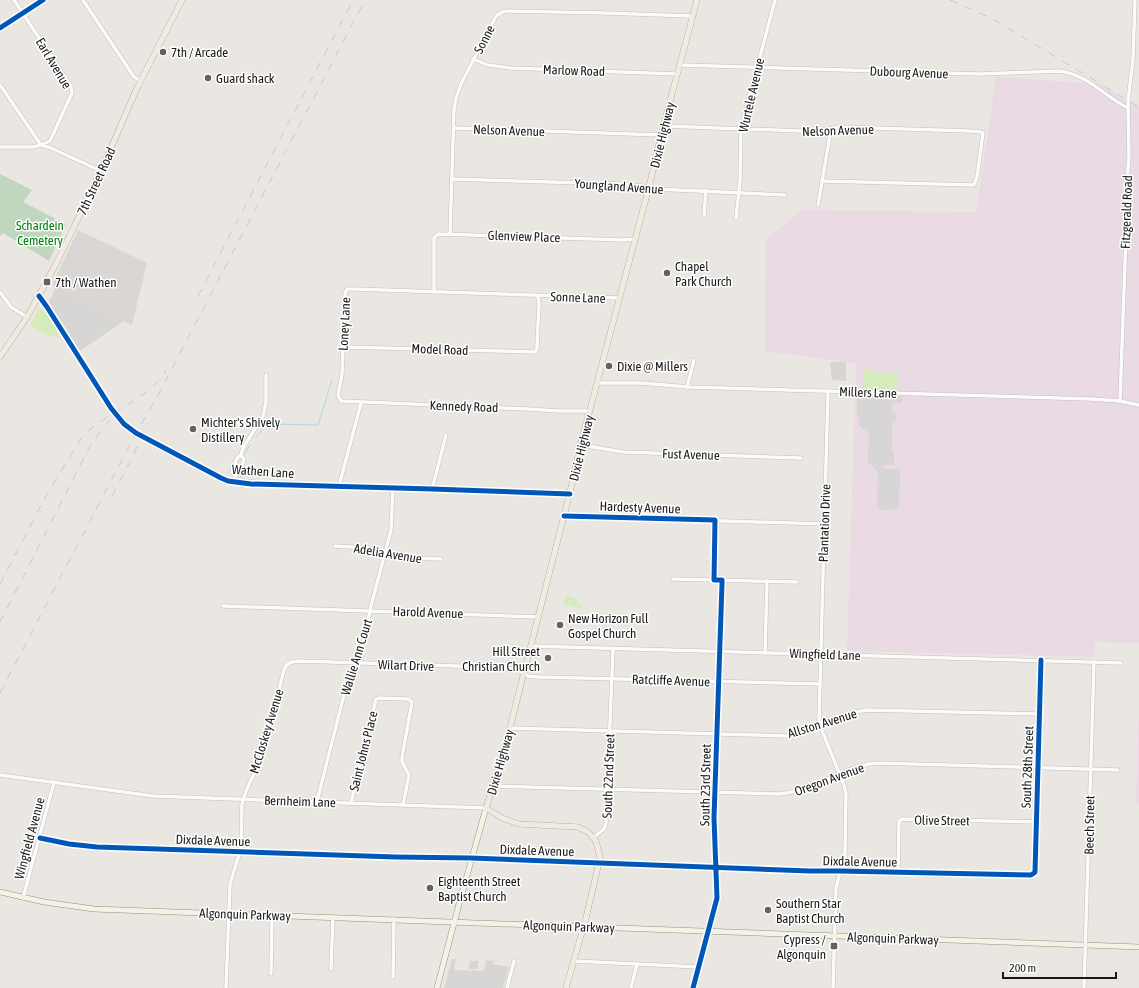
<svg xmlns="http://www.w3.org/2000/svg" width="1139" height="988" font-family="'Asap Condensed',sans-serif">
<rect width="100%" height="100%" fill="#eae7e2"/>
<polygon fill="#d9d6d4" points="78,230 147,263 132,325 52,285"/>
<g fill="#e9dae3">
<polygon points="996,77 1100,84 1139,107 1139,643 1095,642 1095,657 847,651 856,363 765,351 766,239 802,210 976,212"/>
<polygon points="1139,708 1139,804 1136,803"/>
</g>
<g fill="#d6ebbc">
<polygon points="38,309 43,309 50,314 76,357 75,361 73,361 74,357 62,339 58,337 49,336 33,327 31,324"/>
<polygon points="863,368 869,370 870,372 899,373 897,387 890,391 867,390 863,385"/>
<polygon points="566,595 574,598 568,606 563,604"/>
<polygon points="575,598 579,599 577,604 583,606 582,609 569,606"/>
</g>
<polygon fill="#c0d6bf" points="0,174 32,190 23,202 66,224 49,261 3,233 0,236"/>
<g fill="#d8d6d4">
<polygon points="56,287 124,321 80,351 49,303"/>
<polygon points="830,362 846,362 846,381 832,380"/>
<polygon points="852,394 902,396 902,403 892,403 892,411 896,413 896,421 893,421 892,425 892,452 894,452 894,465 885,465 882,467 887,469 900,469 899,508 895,508 894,510 880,510 879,507 877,507 878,472 868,462 869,433 858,425 860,422 857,415 857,398"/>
<polygon points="452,959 456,959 454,970 484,971 486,960 494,961 493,964 509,967 503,988 444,988"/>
<polygon points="470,961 478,961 478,969 469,969"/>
</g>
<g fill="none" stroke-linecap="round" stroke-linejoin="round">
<g stroke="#b1d8e1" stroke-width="1">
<polyline points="256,437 267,424 318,425 332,380"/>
<polyline points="244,455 250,445"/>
<polyline points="238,472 242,460"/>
<polyline points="239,476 243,479 255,480"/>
</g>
<defs>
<g id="street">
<polyline points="83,0 134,77 141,81"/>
<polyline points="0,28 43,0"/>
<polyline points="473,59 488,65 510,68 677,74"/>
<path d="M679,65L980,74L1059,71C1087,74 1104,96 1128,108"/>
<polyline points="0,85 41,145 51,148 101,171"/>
<polyline points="664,126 801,131 818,131 839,127 970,131 981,132 983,133 977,177 974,185 822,181"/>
<polyline points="454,128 661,135"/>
<polyline points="0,147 33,147 41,145 50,141 72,93 71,86 65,77 14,0"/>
<polyline points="452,179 619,184 641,186 656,189 785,195"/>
<polyline points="818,205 831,129"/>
<polyline points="704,216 706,190"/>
<polyline points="736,218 740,181 741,128 775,0"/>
<polyline points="450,234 454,110 456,98 461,84 496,16 502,12 507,11 604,13 692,16"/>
<polyline points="0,292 11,307 27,317"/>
<polyline points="434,292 434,238 438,234 624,240 635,239"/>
<polyline points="39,296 47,307 111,408 124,424 136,433 221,478 228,481 251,484 432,489 570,494"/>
<polyline points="343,347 535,352 537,349 537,345 539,304 538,296"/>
<polyline points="597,383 641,383 689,387 1091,399 1120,401 1139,405"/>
<polyline points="687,387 694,360"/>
<polyline points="828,391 819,720 821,728 844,785 846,794 845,854 836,888 833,988"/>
<polyline points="1120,401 1126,235 1126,194 1129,156 1128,101 1133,59 1135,0"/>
<polyline points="590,411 559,411 528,409 341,401 338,395 342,374 345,293 347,289 353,289 619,298"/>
<polyline points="581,445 623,452 801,458"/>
<polyline points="241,455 243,448 263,416 266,402 266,375"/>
<polyline points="234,482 235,476 232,472 237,458 241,455 244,459 240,473 235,476"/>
<polyline points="339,486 361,403"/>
<polyline points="432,489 446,435"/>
<polyline points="564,516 824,524"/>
<polyline points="335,546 367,548 414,558 441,559"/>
<polyline points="673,579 797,582"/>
<polyline points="714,580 715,520"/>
<polyline points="223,606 538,617"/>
<polyline points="530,646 1121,663"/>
<polyline points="765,653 767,581"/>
<polyline points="509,728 786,736 796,733 842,715 867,710 1040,714"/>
<polyline points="0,775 153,796 486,808"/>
<path d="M493,786L779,794C812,792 842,766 877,763L1118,770"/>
<polyline points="317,801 345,691 366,634 370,610 391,530 393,488"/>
<polyline points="351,803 376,699 379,698 408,699 412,702 402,757 402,762 409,775 403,805"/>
<polyline points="594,837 604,829 606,823 613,648"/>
<polyline points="40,838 69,844 97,847 395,857 471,858 810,871 840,871 1031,875 1034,873 1035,872 1041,660"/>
<polyline points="898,872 899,825 899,821 902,819 1036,822"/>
<polyline points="23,898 54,782"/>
<polyline points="573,961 637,964 631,988"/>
<polyline points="637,964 699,967"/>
<polyline points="331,969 333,917"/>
<polyline points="271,974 272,915"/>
<polyline points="393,977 394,919"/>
<path d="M226,988L230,884L241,848L242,804L246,791L261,759L284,670C287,663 291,661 299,661L489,667L516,669L528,676L539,677L820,684"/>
<polyline points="507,988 514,961"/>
<polyline points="693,988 717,898 714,818 722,580"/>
<polyline points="1084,988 1094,662"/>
</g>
<g id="secondary">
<polyline points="0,892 44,902 94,909 1139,947"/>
<polyline points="437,988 459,904 486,808"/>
</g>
<g id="primary">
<polyline points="0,357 27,317 56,264 101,171 137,88 182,0"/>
<polyline points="566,988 586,918 600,858 596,841 588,832 578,827 519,824 502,818 486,808 505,747 571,488 579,451 650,183 661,135 697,0"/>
</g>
</defs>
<use href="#street" stroke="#c2c0be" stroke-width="4.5"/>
<use href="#secondary" stroke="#92937a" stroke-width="6"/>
<use href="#primary" stroke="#9f9480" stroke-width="6"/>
<use href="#street" stroke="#fcfbfb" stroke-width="3.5"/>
<use href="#secondary" stroke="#f2f2e7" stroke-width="5"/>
<use href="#primary" stroke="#f0eae1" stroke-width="5.5"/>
<g stroke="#c9c8c8" stroke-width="1" stroke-dasharray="8 8" stroke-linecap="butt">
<polyline points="950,0 993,19 1139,107"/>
<polyline points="198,296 353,0"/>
<polyline points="112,496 131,460 148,423"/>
<path d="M0,584L47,494L82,437C107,411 146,402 166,371"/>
<polyline points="0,622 90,446 102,429 110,420"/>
<polyline points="0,693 135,435 156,399 365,0"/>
</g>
<defs>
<g id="cycleway">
<polyline points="0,28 43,0"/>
<polyline points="39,296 47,307 111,408 124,424 136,433 221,478 228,481 251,484 432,489 570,494"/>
<polyline points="564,516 715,520 714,580 722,580 722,584 714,818 717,898 693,988"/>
<polyline points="40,838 69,844 97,847 395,857 471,858 810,871 840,871 1031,875 1034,873 1035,872 1041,660"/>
</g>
</defs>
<use href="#cycleway" stroke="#fff" stroke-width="8"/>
<use href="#cycleway" stroke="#0057b8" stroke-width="5"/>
</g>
<g fill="#636260" stroke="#fff" stroke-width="1.5">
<circle cx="163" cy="52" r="4"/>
<circle cx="208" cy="78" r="4"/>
<circle cx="667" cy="273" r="4"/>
<rect x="43" y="278" width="8" height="8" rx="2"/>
<circle cx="609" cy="366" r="4"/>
<circle cx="193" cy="429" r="4"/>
<circle cx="560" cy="625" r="4"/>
<circle cx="548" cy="658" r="4"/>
<circle cx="430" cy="888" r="4"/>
<circle cx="768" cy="910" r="4"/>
<rect x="830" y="942" width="8" height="8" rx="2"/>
</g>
<g text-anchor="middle" stroke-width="3" stroke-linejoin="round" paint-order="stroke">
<g font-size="13" fill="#1a1a1a" stroke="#fff">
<text transform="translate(484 39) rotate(-63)" y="5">Sonne</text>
<text transform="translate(54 63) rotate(59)" y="5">Earl Avenue</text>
<text transform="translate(574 70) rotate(2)" y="5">Marlow Road</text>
<text transform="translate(909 72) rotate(2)" y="5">Dubourg Avenue</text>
<text transform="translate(751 95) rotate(-77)" y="5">Wurtele Avenue</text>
<text transform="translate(509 130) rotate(2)" y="5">Nelson Avenue</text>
<text transform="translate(838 130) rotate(-2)" y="5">Nelson Avenue</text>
<text transform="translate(662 135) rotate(-76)" y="5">Dixie Highway</text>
<text transform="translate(96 181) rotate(-65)" y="5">7th Street Road</text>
<text transform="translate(619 186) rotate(4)" y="5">Youngland Avenue</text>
<text transform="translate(1126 212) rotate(-88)" y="5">Fitzgerald Road</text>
<text transform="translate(524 236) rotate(2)" y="5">Glenview Place</text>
<text transform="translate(578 297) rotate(2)" y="5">Sonne Lane</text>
<text transform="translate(344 324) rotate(-87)" y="5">Loney Lane</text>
<text transform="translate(440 349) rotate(2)" y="5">Model Road</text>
<text transform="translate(868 392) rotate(2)" y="5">Millers Lane</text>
<text transform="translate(464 406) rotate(2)" y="5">Kennedy Road</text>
<text transform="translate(581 448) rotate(-76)" y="5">Dixie Highway</text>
<text transform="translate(691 454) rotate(2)" y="5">Fust Avenue</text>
<text transform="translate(263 471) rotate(4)" y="5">Wathen Lane</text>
<text transform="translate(640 507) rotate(2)" y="5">Hardesty Avenue</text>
<text transform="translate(824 523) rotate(-88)" y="5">Plantation Drive</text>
<text transform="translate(388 553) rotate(9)" y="5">Adelia Avenue</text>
<text transform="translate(428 612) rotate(2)" y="5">Harold Avenue</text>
<text transform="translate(825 654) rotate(2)" y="5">Wingfield Lane</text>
<text transform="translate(356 657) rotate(-73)" y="5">Wallie Ann Court</text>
<text transform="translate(406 665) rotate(2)" y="5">Wilart Drive</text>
<text transform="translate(671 680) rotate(2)" y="5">Ratcliffe Avenue</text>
<text transform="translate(822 723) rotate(-17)" y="5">Allston Avenue</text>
<text transform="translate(266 731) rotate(-73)" y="5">McCloskey Avenue</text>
<text transform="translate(363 751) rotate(-76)" y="5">Saint Johns Place</text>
<text transform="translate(500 762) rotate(-74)" y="5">Dixie Highway</text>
<text transform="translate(1027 767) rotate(-88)" y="5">South 28th Street</text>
<text transform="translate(608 776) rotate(-88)" y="5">South 22nd Street</text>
<text transform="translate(829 779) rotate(-20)" y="5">Oregon Avenue</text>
<text transform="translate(705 785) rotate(-89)" y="5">South 23rd Street</text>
<text transform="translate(300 801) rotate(2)" y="5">Bernheim Lane</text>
<text transform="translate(942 820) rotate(1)" y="5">Olive Street</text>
<text transform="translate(1089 825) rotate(-89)" y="5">Beech Street</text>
<text transform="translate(29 838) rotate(-75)" y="5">Wingfield Avenue</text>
<text transform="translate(213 840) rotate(2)" y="5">Dixdale Avenue</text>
<text transform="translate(537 850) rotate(2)" y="5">Dixdale Avenue</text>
<text transform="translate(860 861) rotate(1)" y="5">Dixdale Avenue</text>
<text transform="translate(245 914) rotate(2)" y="5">Algonquin Parkway</text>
<text transform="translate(569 926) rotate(2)" y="5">Algonquin Parkway</text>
<text transform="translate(893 938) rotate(2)" y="5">Algonquin Parkway</text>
</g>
<g font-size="13" fill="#1a1a1a" stroke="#fff" text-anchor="start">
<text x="171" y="57">7th / Arcade</text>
<text x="216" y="83">Guard shack</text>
<text x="675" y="271">Chapel<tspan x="675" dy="15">Park Church</tspan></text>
<text x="55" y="287">7th / Wathen</text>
<text x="617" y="371">Dixie @ Millers</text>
<text x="201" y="427">Michter's Shively<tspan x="201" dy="15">Distillery</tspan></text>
<text x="568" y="623">New Horizon Full<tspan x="568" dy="15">Gospel Church</tspan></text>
<text x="540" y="656" text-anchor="end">Hill Street<tspan x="540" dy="15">Christian Church</tspan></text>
<text x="438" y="886">Eighteenth Street<tspan x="438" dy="15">Baptist Church</tspan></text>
<text x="776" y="908">Southern Star<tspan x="776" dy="15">Baptist Church</tspan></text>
<text x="826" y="944" text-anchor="end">Cypress /<tspan x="826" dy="15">Algonquin</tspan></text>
</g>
<g font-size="13" fill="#008109" stroke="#fff">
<text x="40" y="230">Schardein<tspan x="40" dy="15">Cemetery</tspan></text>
</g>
</g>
<path d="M1003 972v6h113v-6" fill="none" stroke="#1a1a1a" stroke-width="2"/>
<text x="1009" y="972" font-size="12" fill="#1a1a1a" stroke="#ffffff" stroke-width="3" paint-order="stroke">200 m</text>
</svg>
